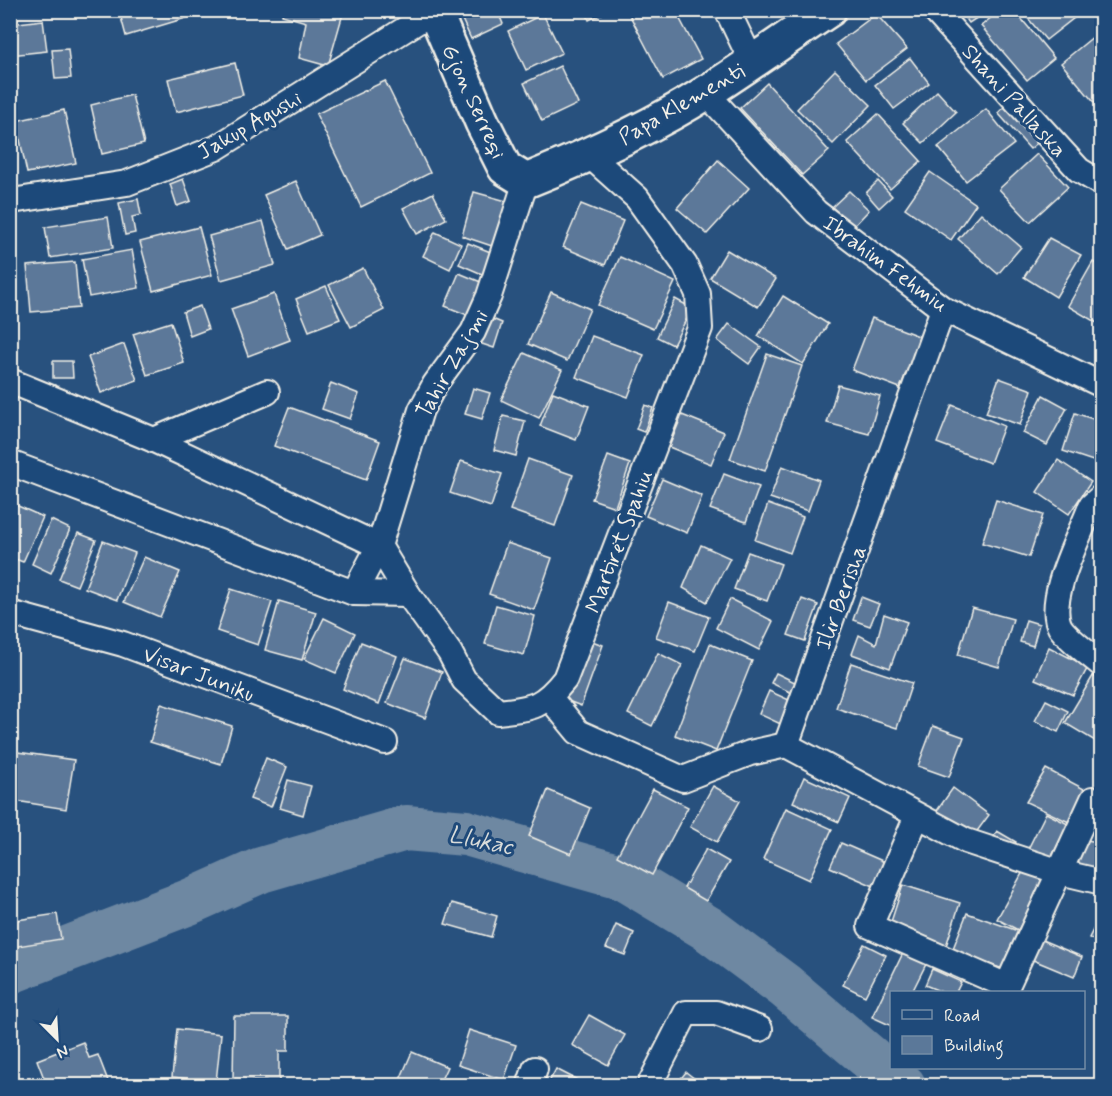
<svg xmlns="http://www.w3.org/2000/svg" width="1112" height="1096" font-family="Mynerve,sans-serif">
<rect width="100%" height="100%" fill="#28517e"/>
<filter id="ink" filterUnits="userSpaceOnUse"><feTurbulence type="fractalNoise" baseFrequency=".0167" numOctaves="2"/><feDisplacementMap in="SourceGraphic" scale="12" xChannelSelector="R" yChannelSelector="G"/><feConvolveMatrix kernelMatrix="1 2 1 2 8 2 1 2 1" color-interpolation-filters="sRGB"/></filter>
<g filter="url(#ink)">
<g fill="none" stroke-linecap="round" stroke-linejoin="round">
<polyline stroke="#6e88a2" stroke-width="46" points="10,971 189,902 261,870 406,828 466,833 624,878 707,928 785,986 903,1086"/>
</g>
<g fill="#5b7899" stroke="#f4f1e8" stroke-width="1.5">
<polygon points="119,10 195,10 196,15 126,36"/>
<polygon points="283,10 344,10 328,66 299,58 306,22 282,15"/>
<polygon points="470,10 497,10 503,24 471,39 460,15"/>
<polygon points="585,10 610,10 589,20"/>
<polygon points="627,10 675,10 701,59 663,79"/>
<polygon points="960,10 989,10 969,23"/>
<polygon points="1000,10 1014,10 1054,58 1027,80 981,26"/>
<polygon points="1021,10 1076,10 1079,14 1046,40"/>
<polygon points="543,14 562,53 526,70 508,31"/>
<polygon points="876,14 907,49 866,80 836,44"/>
<polygon points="43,20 47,51 10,55 10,24"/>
<polygon points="1094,36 1102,45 1102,102 1097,106 1061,63"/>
<polygon points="68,49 71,78 55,79 52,50"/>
<polygon points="910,58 929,83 894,109 875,85"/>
<polygon points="235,63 243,95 176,112 168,79"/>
<polygon points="560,66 578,104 542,121 524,83"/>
<polygon points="835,70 871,105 833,144 797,109"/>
<polygon points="385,81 430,173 361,207 316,114"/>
<polygon points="767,83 829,151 802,175 740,108"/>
<polygon points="937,91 956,112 923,143 903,123"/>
<polygon points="132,95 144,144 102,154 91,105"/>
<polygon points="1008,103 1041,140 1030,149 998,113"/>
<polygon points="986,109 1014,144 966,181 938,147"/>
<polygon points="64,110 76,163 27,173 16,121"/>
<polygon points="878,114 921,161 890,189 847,142"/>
<polygon points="1037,154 1068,187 1030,222 999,189"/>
<polygon points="718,160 749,188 707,234 677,208"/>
<polygon points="930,172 976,204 951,240 905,208"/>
<polygon points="183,179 191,201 177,206 170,184"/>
<polygon points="296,181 320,235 288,249 264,195"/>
<polygon points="878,181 892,196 879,208 866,193"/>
<polygon points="849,191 869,210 853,227 832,207"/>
<polygon points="474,192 510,202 495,247 462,236"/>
<polygon points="433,193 446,219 417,234 403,208"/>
<polygon points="138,199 141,215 132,217 135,233 125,235 119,203"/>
<polygon points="581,204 623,221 605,265 563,247"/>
<polygon points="981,213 1021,247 998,274 958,239"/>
<polygon points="108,217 113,248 50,258 45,227"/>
<polygon points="263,221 275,265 221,280 209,236"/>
<polygon points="199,227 212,275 153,291 140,242"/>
<polygon points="435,232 461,244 450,269 423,256"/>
<polygon points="1049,238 1081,255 1056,297 1024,277"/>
<polygon points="468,243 498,255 489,277 459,264"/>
<polygon points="132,250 139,288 89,297 82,259"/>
<polygon points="727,250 776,279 758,307 710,278"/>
<polygon points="620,257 675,282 653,329 598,305"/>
<polygon points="75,262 79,308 31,312 27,266"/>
<polygon points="1093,262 1102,267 1102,326 1068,306"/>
<polygon points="363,268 384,310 351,327 329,285"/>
<polygon points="459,273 488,285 475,318 445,306"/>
<polygon points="326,286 340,319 309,331 296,299"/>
<polygon points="551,292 590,309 567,361 528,344"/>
<polygon points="274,294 290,340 248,356 231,309"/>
<polygon points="783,296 828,324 803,364 758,336"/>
<polygon points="675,299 692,308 673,345 657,337"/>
<polygon points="200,306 208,329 190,336 183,312"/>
<polygon points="485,316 502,323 494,348 476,342"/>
<polygon points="872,318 921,337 900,388 852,370"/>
<polygon points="171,322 184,363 147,375 133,334"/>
<polygon points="729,324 761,347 749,364 717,340"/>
<polygon points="592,336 644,355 628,397 576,377"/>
<polygon points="124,344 137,380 101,393 88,357"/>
<polygon points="524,353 562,370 539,418 501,400"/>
<polygon points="767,354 802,366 765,471 730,459"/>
<polygon points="53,361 72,361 73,378 53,378"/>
<polygon points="999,378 1032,390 1020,425 986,413"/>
<polygon points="331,383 359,394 350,419 322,409"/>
<polygon points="838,385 880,396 869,434 827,423"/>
<polygon points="473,388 490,393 482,419 465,414"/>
<polygon points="553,392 589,406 576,440 540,426"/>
<polygon points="1043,395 1067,408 1047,445 1023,433"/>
<polygon points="645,405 653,408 644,432 636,429"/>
<polygon points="952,405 1004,426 990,463 937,443"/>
<polygon points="289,407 380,441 366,480 274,446"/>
<polygon points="1075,413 1102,422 1102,464 1063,451"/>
<polygon points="682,415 724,432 711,464 669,447"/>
<polygon points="503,416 525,421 516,456 494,450"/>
<polygon points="608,456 630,464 615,507 592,499"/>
<polygon points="528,459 573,475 555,526 510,510"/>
<polygon points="1058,460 1091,482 1069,514 1037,492"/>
<polygon points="461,461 502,474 491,507 450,493"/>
<polygon points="782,466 819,480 808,511 770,498"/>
<polygon points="724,474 759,487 746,522 710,509"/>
<polygon points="662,479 702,496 687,533 646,516"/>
<polygon points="996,500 1043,515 1029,557 982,543"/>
<polygon points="11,503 43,517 23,562 10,557"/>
<polygon points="768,504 803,517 790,553 755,540"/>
<polygon points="51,520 70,529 51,573 32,564"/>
<polygon points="78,533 96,540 77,586 59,579"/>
<polygon points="103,541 135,553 117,600 85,588"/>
<polygon points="507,543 552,558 534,610 489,594"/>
<polygon points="701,545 730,558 707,602 683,588"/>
<polygon points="748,552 781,564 767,601 734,589"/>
<polygon points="144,557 180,572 160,617 124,602"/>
<polygon points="231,589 272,602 258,645 217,631"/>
<polygon points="861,597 879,604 870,626 853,620"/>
<polygon points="730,599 773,621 759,650 716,628"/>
<polygon points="802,599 818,605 805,641 788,635"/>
<polygon points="279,601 316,612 302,660 265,650"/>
<polygon points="669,602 709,617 695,651 656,637"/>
<polygon points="496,605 535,616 524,655 485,644"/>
<polygon points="972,608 1013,619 999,667 958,655"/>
<polygon points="884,614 907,622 890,668 852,654 859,635 876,644"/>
<polygon points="324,618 355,633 336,673 304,659"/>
<polygon points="1026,620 1039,624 1033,646 1020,642"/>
<polygon points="584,638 603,645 581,706 563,699"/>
<polygon points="361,642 397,656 379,704 343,689"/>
<polygon points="710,644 752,661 716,751 675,735"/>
<polygon points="1049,647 1088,667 1073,695 1035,679"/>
<polygon points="658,653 682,665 652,726 628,714"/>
<polygon points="405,658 442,672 425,718 387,703"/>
<polygon points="851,663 912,683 897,728 836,708"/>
<polygon points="776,673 801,685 796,695 771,683"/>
<polygon points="1093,676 1102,681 1100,744 1065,723"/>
<polygon points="769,691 798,704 787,727 759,714"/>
<polygon points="1046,700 1068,711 1058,732 1035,721"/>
<polygon points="161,704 232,726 221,764 150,742"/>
<polygon points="933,726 964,737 949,777 918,766"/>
<polygon points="10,751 74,760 66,809 10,800"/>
<polygon points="266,758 287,767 271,807 250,799"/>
<polygon points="1046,769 1086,790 1069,822 1026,802"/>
<polygon points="804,777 850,798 839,822 793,802"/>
<polygon points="288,780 311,786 303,815 280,808"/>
<polygon points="713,786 740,801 717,842 690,827"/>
<polygon points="953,788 989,815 972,838 936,812"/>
<polygon points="653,789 688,807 652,875 617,856"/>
<polygon points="548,790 590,808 571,854 529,836"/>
<polygon points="786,808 832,829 809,880 763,859"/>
<polygon points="1046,813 1068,824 1049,862 1027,851"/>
<polygon points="997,831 1016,842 1008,854 990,843"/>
<polygon points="1082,839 1102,843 1102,871 1076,865"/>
<polygon points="841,843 887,863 876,887 830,867"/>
<polygon points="706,849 729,862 706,901 684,888"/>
<polygon points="1025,868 1046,879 1018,930 997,919"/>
<polygon points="903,885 960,903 945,949 888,931"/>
<polygon points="452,903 497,916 491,937 445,924"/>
<polygon points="967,913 1018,931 1003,969 952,951"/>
<polygon points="57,914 61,939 12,947 10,921"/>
<polygon points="1097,922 1102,924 1100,943 1089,938"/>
<polygon points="616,925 634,933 625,955 606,948"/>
<polygon points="1035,937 1082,957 1074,977 1026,957"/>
<polygon points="864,944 886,955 865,996 843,985"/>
<polygon points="903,953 926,964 912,992 892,992 892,1026 872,1017"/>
<polygon points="932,969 961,982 956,992 942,992 925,985"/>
<polygon points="589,1015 625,1035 608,1065 572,1045"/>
<polygon points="234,1016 288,1016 288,1051 279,1051 279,1082 233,1081"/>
<polygon points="177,1029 221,1034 216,1082 172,1077"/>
<polygon points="469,1030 516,1045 504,1080 458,1065"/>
<polygon points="83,1042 89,1058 98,1055 110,1086 47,1086 37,1060"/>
<polygon points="412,1052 447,1067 438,1086 408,1086 399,1082"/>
<polygon points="556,1069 589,1086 547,1086"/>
<polygon points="686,1072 704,1086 675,1086"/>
</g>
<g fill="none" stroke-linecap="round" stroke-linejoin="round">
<defs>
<g id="street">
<polyline points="727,10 752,62"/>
<polyline points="934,10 1079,170 1102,184"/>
<polyline points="706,93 816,212 943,309 1102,385"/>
<polyline points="10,199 18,200 127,183 216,148 434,11"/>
<path d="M10,381L154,440L379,546L408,594L450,653L464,680L498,712C533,708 543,707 565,679L700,328L698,294L685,265L637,198L589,155"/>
<polyline points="154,440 267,392"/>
<polyline points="10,463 354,593 408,594"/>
<path d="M1102,496L1091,506C1081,534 1045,599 1060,627C1067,638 1091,656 1102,665"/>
<polyline points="354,593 379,546 421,410 435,384 473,332 489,296 526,181"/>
<polyline points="10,613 123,644 385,742"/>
<polyline points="550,698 578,732 683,779 750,753 786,745"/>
<polyline points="786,745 943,309"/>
<polyline points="786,745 966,841 1060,872 1102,882"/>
<polyline points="917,816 870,926 1007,986 1093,799"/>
<polyline points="529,1086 535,1069"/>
<polyline points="649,1086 686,1013 716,1013 760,1029"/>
</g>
<path id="secondary" d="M434,10L482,122L505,168L526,181C588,156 651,128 707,92C748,66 788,37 829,10"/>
</defs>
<use href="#street" stroke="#f4f1e8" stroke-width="28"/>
<use href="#secondary" stroke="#f4f1e8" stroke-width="38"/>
<use href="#street" stroke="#1f4a7a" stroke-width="24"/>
<use href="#secondary" stroke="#1f4a7a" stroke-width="33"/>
</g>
</g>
<g text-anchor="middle" stroke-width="6" stroke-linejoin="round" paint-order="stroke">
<g font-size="22" fill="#f4f1e8" stroke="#1f4a7a">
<text transform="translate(1015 100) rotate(48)" y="8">Shani Pallaska</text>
<text transform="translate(475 101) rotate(65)" y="8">Gjon Serreqi</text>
<text transform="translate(681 103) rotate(-30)" y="8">Papa Klementi</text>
<text transform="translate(249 124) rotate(-30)" y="8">Jakup Agushi</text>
<text transform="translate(886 263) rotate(36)" y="8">Ibrahim Fehmiu</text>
<text transform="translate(451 363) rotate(-60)" y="8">Tahir Zajmi</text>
<text transform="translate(618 541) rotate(-69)" y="8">Martirët Spahiu</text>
<text transform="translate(840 597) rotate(-70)" y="8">Ilir Berisha</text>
<text transform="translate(199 673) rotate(21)" y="8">Visar Juniku</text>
</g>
<g font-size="24" font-style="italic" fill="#d9dcda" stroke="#1f4a7a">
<text transform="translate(481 840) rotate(12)" y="8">Llukac</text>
</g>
</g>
<rect width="1112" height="1096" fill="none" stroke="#1f4a7a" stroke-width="36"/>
<rect x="18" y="18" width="1076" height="1060" fill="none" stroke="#f4f1e8" stroke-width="2" filter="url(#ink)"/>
<rect x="890" y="991" width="195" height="78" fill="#1f4a7a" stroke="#748da6" stroke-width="1.5"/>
<rect x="902" y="1010" width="30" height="9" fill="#1f4a7a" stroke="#748da6" stroke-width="1.5"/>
<text x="944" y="1021" font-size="18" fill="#f4f1e8">Road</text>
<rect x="902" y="1036" width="30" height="18" fill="#5b7899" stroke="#748da6" stroke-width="1.5"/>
<text x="944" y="1051" font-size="18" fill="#f4f1e8">Building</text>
<g transform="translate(57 1039) rotate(156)" stroke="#1f4a7a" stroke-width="4.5" paint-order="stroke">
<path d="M0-4.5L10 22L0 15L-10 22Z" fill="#f4f1e8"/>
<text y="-9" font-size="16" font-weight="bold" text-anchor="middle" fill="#f4f1e8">N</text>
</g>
</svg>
